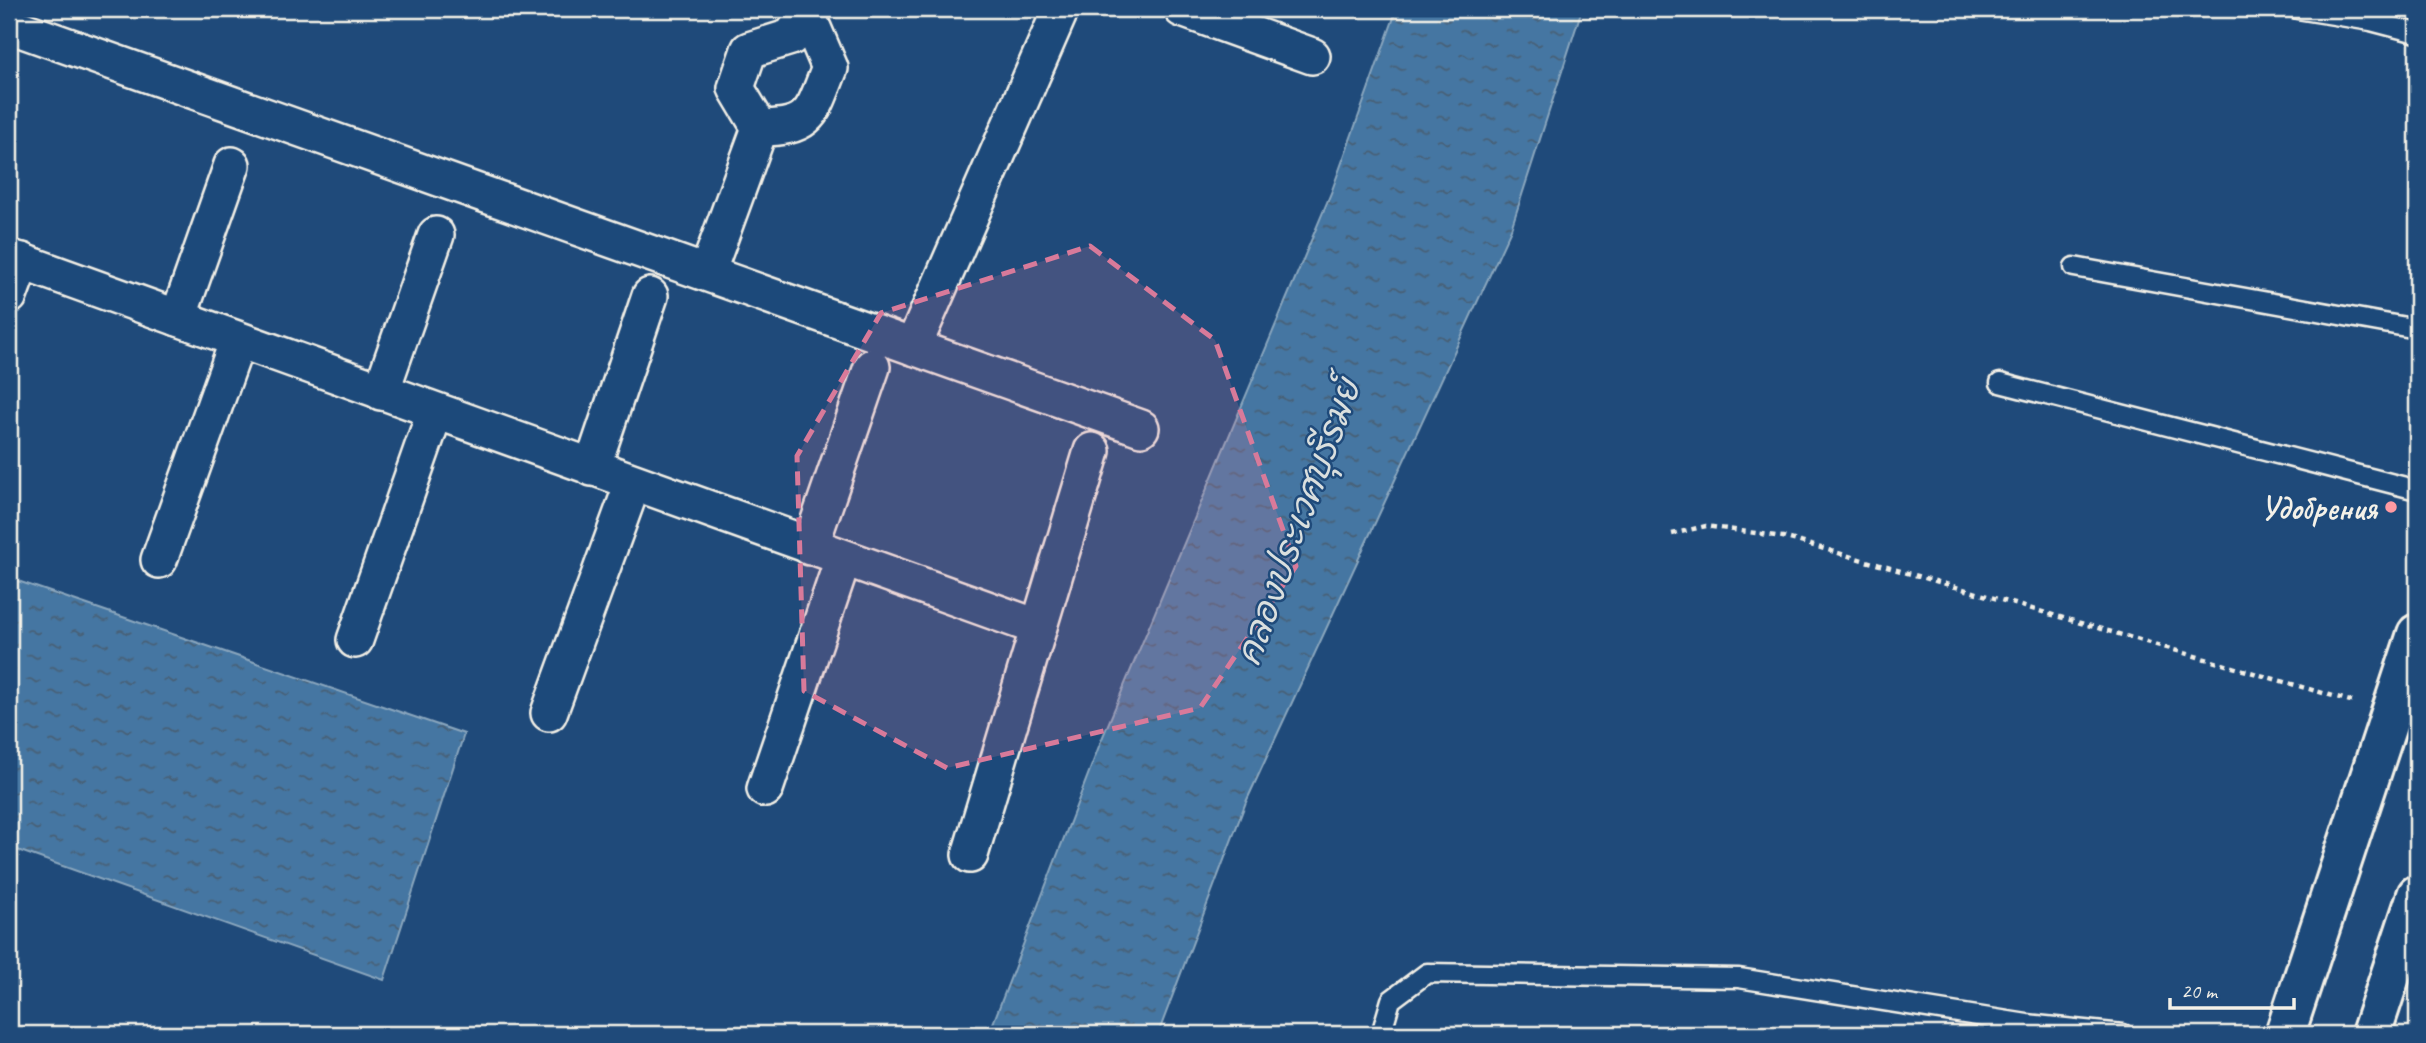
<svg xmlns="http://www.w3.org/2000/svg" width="2426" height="1043" font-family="Caveat,'Playpen Sans Thai',sans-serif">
<defs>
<pattern id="water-ripples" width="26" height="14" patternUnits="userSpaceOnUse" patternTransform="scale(1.75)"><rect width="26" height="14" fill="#4576a2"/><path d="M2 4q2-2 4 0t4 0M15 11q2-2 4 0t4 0" fill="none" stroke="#475f74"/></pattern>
</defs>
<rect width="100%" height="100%" fill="#1f4a7a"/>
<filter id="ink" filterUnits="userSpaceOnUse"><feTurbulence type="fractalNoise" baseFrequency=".0143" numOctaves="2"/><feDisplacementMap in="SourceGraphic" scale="14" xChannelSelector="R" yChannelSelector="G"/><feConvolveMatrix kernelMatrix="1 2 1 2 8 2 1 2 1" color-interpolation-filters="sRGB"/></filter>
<g filter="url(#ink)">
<g fill="url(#water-ripples)" stroke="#8ba7be" stroke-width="2">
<polygon points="1397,9 1582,9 1511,229 1246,802 1158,1034 989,1034 1101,741 1331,193"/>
<polygon points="9,578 464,734 384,980 9,847"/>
</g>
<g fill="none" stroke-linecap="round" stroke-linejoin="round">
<defs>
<g id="service">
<polyline points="2297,9 2371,21 2417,33"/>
<polyline points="2074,267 2417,329"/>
<polyline points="2000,383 2417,490"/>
<polyline points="1381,1034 1391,1000 1427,973 1739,978 2027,1024 2123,1034"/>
</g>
<g id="minor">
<polyline points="1182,9 1312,56"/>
<polyline points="9,25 1141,428"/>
<path d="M760,128C813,128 812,112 830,68L807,14"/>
<polyline points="9,257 1037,627"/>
<polyline points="707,273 760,128 736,88 749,50 791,37 811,9"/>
<polyline points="9,296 22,261"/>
<polyline points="178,318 232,165"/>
<polyline points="913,347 1061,9"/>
<polyline points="381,392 436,235"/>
<polyline points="592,468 650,296"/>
<polyline points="810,547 872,367"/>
<polyline points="159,560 238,340"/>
<polyline points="355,640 435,412"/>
<polyline points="549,713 633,483"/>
<polyline points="765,789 843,559"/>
<polyline points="970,855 1092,451"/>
</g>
<g id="primary">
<polyline points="2285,1034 2417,634"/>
<polyline points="2371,1034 2417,895"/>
</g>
</defs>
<use href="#service" stroke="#f4f1e8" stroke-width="23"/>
<use href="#minor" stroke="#f4f1e8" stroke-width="40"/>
<use href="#primary" stroke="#f4f1e8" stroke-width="44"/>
<polyline stroke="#f4f1e8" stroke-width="4.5" stroke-dasharray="5 5" stroke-linecap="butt" points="1672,534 1706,526 1783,537 2354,702"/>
<use href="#service" stroke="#1f4a7a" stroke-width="18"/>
<use href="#minor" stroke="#1f4a7a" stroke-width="35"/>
<use href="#primary" stroke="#1f4a7a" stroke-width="38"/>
</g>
</g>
<path fill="#d87a9a" fill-opacity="0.2" stroke="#d87a9a" stroke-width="5" stroke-dasharray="14 9" stroke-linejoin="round" d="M1090,246L1215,340L1296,566L1200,708L947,768L804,691L797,456L881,313Z"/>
<circle fill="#ff9aa2" stroke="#1f4a7a" stroke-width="2.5" cx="2391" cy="507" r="7"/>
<g text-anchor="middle" stroke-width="5" stroke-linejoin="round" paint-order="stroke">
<g font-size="33" font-weight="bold" fill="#f4f1e8" stroke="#1f4a7a" text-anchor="end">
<text x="2377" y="519">Удобрения</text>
</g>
<g font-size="35" font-style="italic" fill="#dadfde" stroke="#1f4a7a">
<text transform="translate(1298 522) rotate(-70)" y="12">คลองประเวศบุรีรมย์</text>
</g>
</g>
<rect width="2426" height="1043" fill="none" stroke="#1f4a7a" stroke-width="35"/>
<rect x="18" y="18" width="2391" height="1008" fill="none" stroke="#f4f1e8" stroke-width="2.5" filter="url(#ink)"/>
<path d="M2170 998v10h124v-10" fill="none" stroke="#f4f1e8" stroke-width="3.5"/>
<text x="2181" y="998" font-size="21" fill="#f4f1e8" stroke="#1f4a7a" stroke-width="5" paint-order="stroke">20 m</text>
</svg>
